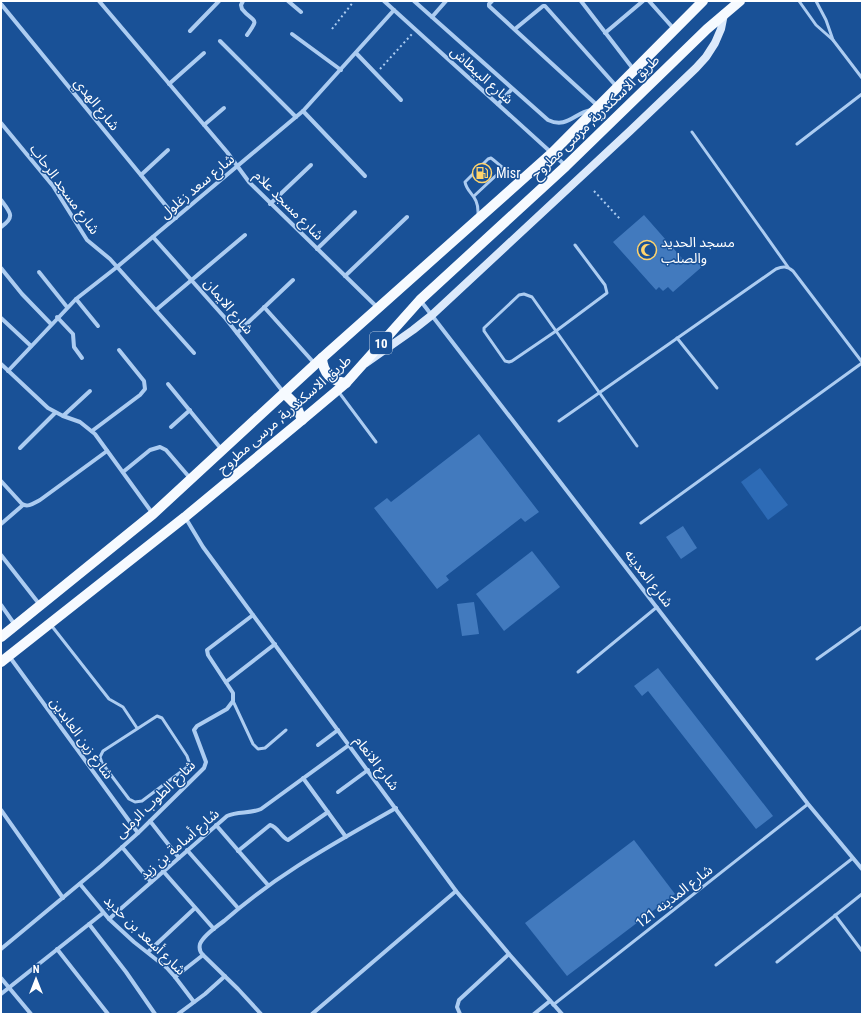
<svg xmlns="http://www.w3.org/2000/svg" width="863" height="1015" font-family="'Roboto Condensed','Noto Sans Arabic',sans-serif">
<rect width="100%" height="100%" fill="#195197"/>
<polygon fill="#2d6bb6" points="760,468 788,505 768,520 741,482"/>
<g fill="#427abe">
<polygon points="644,215 688,265 697,257 704,265 673,292 668,287 663,291 659,287 656,290 613,242"/>
<polygon points="479,434 539,512 525,522 521,518 446,576 449,580 437,589 374,508 387,498 391,502"/>
<polygon points="683,526 697,548 681,559 666,537"/>
<polygon points="532,551 560,587 504,631 476,594"/>
<polygon points="474,602 479,634 462,636 457,604"/>
<polygon points="658,668 773,816 756,829 648,691 642,696 634,686"/>
<polygon points="634,840 675,894 567,976 525,923"/>
</g>
<g fill="none" stroke-linecap="round" stroke-linejoin="round">
<g stroke="#acccf1" stroke-width="2" stroke-dasharray="2 3" stroke-linecap="butt">
<polyline points="332,29 354,1"/>
<polyline points="380,69 412,34"/>
<polyline points="594,191 620,219"/>
</g>
<g stroke="#acccf1" stroke-width="3">
<polyline points="799,1 816,25 833,40 862,78"/>
<polyline points="816,1 826,20 833,40"/>
<polyline points="692,132 788,267"/>
<polyline points="797,144 862,94"/>
<polyline points="474,196 503,169"/>
<path d="M478,214C479,195 467,194 465,182L488,159L491,158C503,167 507,174 523,176"/>
<polyline points="575,245 605,285 607,293 556,331 512,361 509,362 505,361 484,331 484,328 519,295 524,294 532,297 637,446"/>
<polyline points="677,338 717,388"/>
<polyline points="338,391 376,442"/>
<path d="M559,421L776,269C783,266 787,266 793,271L862,362"/>
<polyline points="641,523 862,363"/>
<polyline points="51,625 109,699 123,707 137,728"/>
<polyline points="817,659 862,627"/>
<polyline points="578,672 657,607"/>
<polyline points="233,701 253,744 258,749 265,748 286,730"/>
<polygon points="157,716 162,718 187,756 189,762 186,768 142,801 135,802 129,799 102,763 100,757 103,751"/>
<polyline points="835,915 862,951"/>
<polyline points="777,962 862,894"/>
<polyline points="716,965 853,858"/>
<polyline points="553,1005 808,804"/>
</g>
<g stroke="#acccf1" stroke-width="4">
<polyline points="99,1 227,152 249,182 378,308"/>
<path d="M243,1L241,5L242,9C253,23 261,16 247,35"/>
<polyline points="288,1 301,12"/>
<polyline points="384,1 566,166"/>
<path d="M414,1L548,120C567,129 574,113 591,110"/>
<polyline points="492,1 489,4 489,6 598,106"/>
<polyline points="581,1 634,70"/>
<polyline points="649,1 674,29"/>
<polyline points="1,4 176,218"/>
<polyline points="432,17 446,1"/>
<polyline points="515,29 543,6 545,6 617,87"/>
<polyline points="190,31 219,1"/>
<polyline points="605,33 643,1"/>
<polyline points="292,34 341,70"/>
<polyline points="220,41 296,117"/>
<polyline points="356,53 401,100"/>
<polyline points="169,84 204,53"/>
<polyline points="498,104 512,89"/>
<polyline points="303,111 365,176"/>
<polyline points="1,123 53,186 87,240 110,259 194,353"/>
<polyline points="204,125 224,108"/>
<polyline points="141,175 168,150"/>
<path d="M1,200C10,212 16,217 1,227"/>
<polyline points="270,204 311,165"/>
<polyline points="153,237 226,319 284,393"/>
<polyline points="317,249 355,212"/>
<polyline points="1,268 22,294 51,324"/>
<polyline points="39,272 67,307"/>
<polyline points="345,276 407,217"/>
<polyline points="76,299 98,326"/>
<polyline points="420,300 808,804 862,869"/>
<polyline points="264,307 315,364"/>
<polyline points="156,310 245,235"/>
<polyline points="57,317 73,334 74,347 82,358"/>
<polyline points="1,318 31,346"/>
<polyline points="237,333 293,280"/>
<polyline points="1,364 48,408 63,416 80,422 95,434 153,514"/>
<polyline points="8,371 76,299 117,267 303,111 394,10"/>
<polyline points="168,384 222,450"/>
<polyline points="63,416 90,391"/>
<polyline points="171,427 190,410"/>
<polyline points="92,431 140,395 145,389 144,381 119,350"/>
<polyline points="20,448 55,413"/>
<polyline points="123,472 150,450 160,447 166,450 190,478"/>
<path d="M1,481L22,504C28,508 34,503 40,500L107,451"/>
<polyline points="185,517 203,547 228,581 456,891 509,954 562,1014"/>
<polyline points="1,524 23,505"/>
<polyline points="1,555 40,605"/>
<polyline points="1,605 15,625"/>
<polyline points="9,656 138,833"/>
<polyline points="226,682 275,644"/>
<polyline points="318,745 338,730"/>
<polyline points="303,778 346,837"/>
<polyline points="338,792 368,770"/>
<polyline points="1,810 63,898"/>
<polyline points="150,821 179,858"/>
<polyline points="216,825 268,885"/>
<polyline points="122,847 151,882"/>
<polyline points="187,850 238,908"/>
<path d="M238,851L270,825C278,827 281,837 288,840L328,812"/>
<polyline points="163,871 214,929"/>
<polyline points="80,884 109,919 134,942 167,968 175,977 194,1002"/>
<path d="M109,919L227,816C238,811 250,814 261,809L349,745"/>
<polyline points="89,924 126,972 155,1014"/>
<polyline points="1,949 101,866 138,833 204,768 206,762 194,730 197,726 227,709 233,701 233,693 208,655 207,650 253,615"/>
<polyline points="57,949 108,1014"/>
<polyline points="148,952 195,908"/>
<polyline points="175,977 203,955"/>
<polyline points="1,978 31,1014"/>
<polyline points="1,994 103,913"/>
<polyline points="178,1014 205,994 225,976"/>
<path d="M261,1014L238,989L203,955C200,952 199,948 200,944C203,936 217,926 224,921C277,874 335,843 396,808"/>
<polyline points="312,1014 456,891"/>
<polyline points="460,1014 457,1007 459,1000 509,954"/>
<polyline points="534,1014 550,1001"/>
</g>
<polyline stroke="#dbe9fb" stroke-width="8" points="366,363 413,330 432,315 630,131 696,68 706,57 715,43 721,29 724,14"/>
<g stroke="#f6faff" stroke-width="10">
<path d="M322,358C323,373 331,381 346,383"/>
<polyline points="284,393 296,405 302,420"/>
<polyline points="1,637 153,514 322,358 552,153 703,1"/>
<polyline points="1,662 185,517 302,420 346,383 420,300 566,166 707,29 740,1"/>
</g>
</g>
<defs>
<symbol id="fuel-ring" viewBox="-11 -11 22 22"><circle r="9.5" fill="#195197" stroke="#ffd46c" stroke-width="1.5"/><path d="M-5.5-6h7V0h2V4h1.3V-2.5L3-4.5l.8-.8L6-3V5H2.5V1h-1V6h-7ZM-4.2-4.7v3.2H.2V-4.7Z" fill="#ffd46c"/></symbol>
<symbol id="mosque-ring" viewBox="-11 -11 22 22"><circle r="9.5" fill="#195197" stroke="#ffd46c" stroke-width="1.5"/><path d="M3.5-4.9A6 6 0 1 0 3.5 4.9A5 5 0 1 1 3.5-4.9Z" fill="#ffd46c"/></symbol>
</defs>
<g fill-rule="evenodd">
<use href="#fuel-ring" x="471" y="162" width="22" height="22"/>
<use href="#mosque-ring" x="636" y="239" width="22" height="22"/>
</g>
<g text-anchor="middle" stroke-width="3" stroke-linejoin="round" paint-order="stroke">
<rect fill="#195197" stroke="#bacbe0" stroke-width="1" x="370" y="332" width="22" height="22" rx="3"/>
<g font-size="13" font-weight="bold" fill="#fff">
<text x="381" y="348">10</text>
</g>
<g font-size="14" fill="#fff" stroke="#195197">
<text transform="translate(482 75) rotate(42)" y="5">شارع البيطاش</text>
<text transform="translate(97 104) rotate(51)" y="5">شارع الهدي</text>
<text transform="translate(595 117) rotate(-44)" y="5">طريق الاسكندرية, مرسى مطروح</text>
<text transform="translate(197 186) rotate(-40)" y="5">شارع سعد زغلول</text>
<text transform="translate(65 189) rotate(54)" y="5">شارع مسجد الرحاب</text>
<text transform="translate(289 205) rotate(45)" y="5">شارع مسجد علام</text>
<text transform="translate(229 306) rotate(50)" y="5">شارع الايمان</text>
<text transform="translate(284 414) rotate(-41)" y="5">طريق الاسكندرية, مرسى مطروح</text>
<text transform="translate(649 578) rotate(52)" y="5">شارع المدينه</text>
<text transform="translate(82 738) rotate(54)" y="5">شارع زين العابدين</text>
<text transform="translate(377 763) rotate(53)" y="5">شارع الانعام</text>
<text transform="translate(155 799) rotate(-44)" y="5">شارع الطوب الرملى</text>
<text transform="translate(179 844) rotate(-41)" y="5">شارع أسامة بن زيد</text>
<text transform="translate(674 896) rotate(-38)" y="5">شارع المدينه 121</text>
<text transform="translate(145 935) rotate(44)" y="5">شارع أسعد بن حديد</text>
</g>
<g font-size="14" fill="#fff" stroke="#195197" text-anchor="start">
<text x="496" y="178">Misr</text>
<text x="661" y="247">مسجد الحديد<tspan x="661" dy="16">والصلب</tspan></text>
</g>
</g>
<rect width="863" height="1015" fill="none" stroke="#ffffff" stroke-width="4"/>
<g transform="translate(36 979)" stroke="#195197" stroke-width="3" paint-order="stroke">
<path d="M0-3L7 15L0 10L-7 15Z" fill="#ffffff"/>
<text y="-6" font-size="11" font-weight="bold" text-anchor="middle" fill="#ffffff">N</text>
</g>
</svg>
